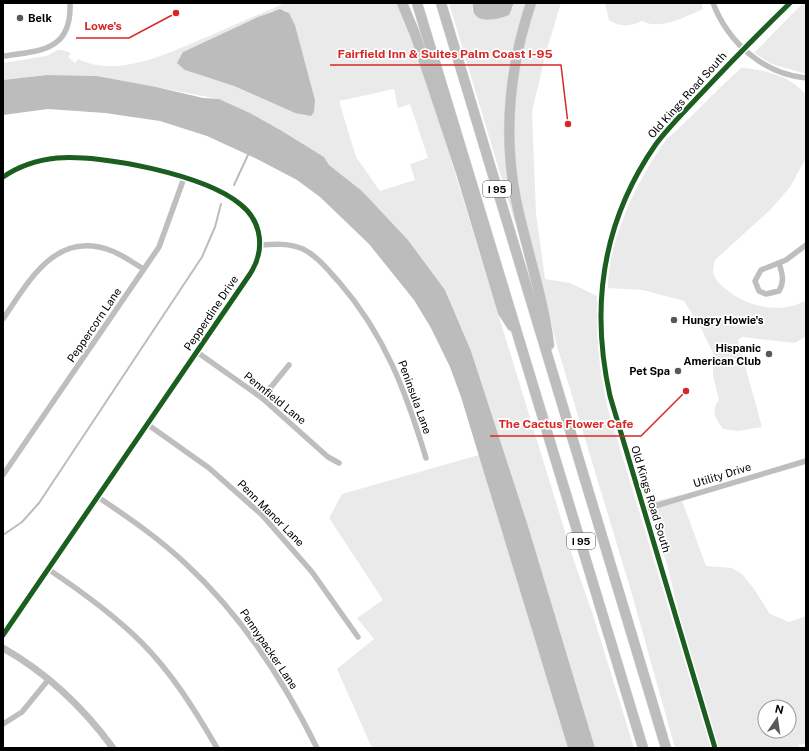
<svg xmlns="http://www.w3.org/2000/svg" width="809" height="751" font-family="'Public Sans',sans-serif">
<rect width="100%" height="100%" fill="#fff"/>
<g fill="#eaeaea" fill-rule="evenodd">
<path d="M285,3H398L410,31L430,92L574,561L593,615L634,748H595L528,526L471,351L445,290L408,240L362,191L329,165L324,157L282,131L250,113L219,99L97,76L47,75L3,80V63L46,56L58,50H63L71,53L68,57L75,63L78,59C120,79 170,52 209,36C234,25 260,14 285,3ZM285,10L289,13L295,25L315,100L295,113L234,86L185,70L183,52L258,17L272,11ZM394,89L398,108L410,104L428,158L410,164L415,180L380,191L356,157L339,101Z"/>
<polygon points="449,3 473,3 472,10 485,20 495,19 513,8 514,3 529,3 507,103 521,234 518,232 514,220"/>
<path d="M535,3H561L547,49L532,111L536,214L545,279L570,283L597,296C596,335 599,371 608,409L711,748H675L631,591L557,346L522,208L515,167L513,129L518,68Z"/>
<path d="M605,3H701L703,9C686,16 660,31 642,21C630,27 619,27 609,20Z"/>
<polygon points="803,3 806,3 806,74 772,64 754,53"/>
<path d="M741,68C763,69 792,76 806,95V158L790,187L771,209L715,260C714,264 713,269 713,272C714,279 721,285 726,289C746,307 782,315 806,300V336L795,343L742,337L738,340L762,427L738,431L723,429C716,420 710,410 719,400L713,375V353L701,328L684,301L643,290L608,288C608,240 638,178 666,140C670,135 676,132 680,127C700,108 720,87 741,68Z"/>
<polygon points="479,455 568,748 372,748 337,669 374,639 357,618 383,600 329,518 342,494"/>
<path d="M680,495L706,566L732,568L742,574L754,589L770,614L789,622L806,616V743L799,745V748H718L682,627L668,568L648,503ZM765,707H789V731H765Z"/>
</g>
<g fill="#bcbcbc">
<path d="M473,3H514L509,15C496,20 470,26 473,3Z"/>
<polygon points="280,9 289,13 295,25 315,100 314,112 311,116 295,113 234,86 185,70 177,63 183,52 258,17"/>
<polygon points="47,75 97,76 156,87 203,98 219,99 250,113 282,131 324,157 329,165 362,191 408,240 445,290 471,351 528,526 595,748 568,748 461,397 450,367 431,328 414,300 369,244 320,197 297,180 257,159 207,136 160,121 105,113 48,109 3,115 3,80"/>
</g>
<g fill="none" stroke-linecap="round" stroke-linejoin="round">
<g stroke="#bcbcbc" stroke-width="2">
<polyline points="234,185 248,155"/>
<polyline points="3,535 22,522 39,503 202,257 215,227 221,204"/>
</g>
<defs>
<g id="motorway">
<polyline points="402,3 415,34 462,175 503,312 512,326"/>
<polyline points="417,3 643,748"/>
<polyline points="441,3 666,748"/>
<path d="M531,3C510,66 503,134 516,200C526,248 543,296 549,345"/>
</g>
</defs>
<use href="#motorway" stroke="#dbdbdb" stroke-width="11"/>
<g stroke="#bebebe" stroke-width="5.5">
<path d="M713,3C728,42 763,74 806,78"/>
<path d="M3,56C40,51 72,51 70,3"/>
<path d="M3,177C19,166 38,160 57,158C102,154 205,175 240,204C263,222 265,251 250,274L3,635"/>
<path d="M261,245C275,244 289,243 303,249C317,256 328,270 339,282C385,335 406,392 426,458"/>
<path d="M779,263C782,273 785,281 779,291L766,294L759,291L755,281L761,270L786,260L806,245"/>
<path d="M3,319C29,281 56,229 112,251C123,255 133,263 144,269"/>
<polyline points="197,352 262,398 328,457 339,463"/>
<polyline points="262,398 289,365"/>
<polyline points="147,424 209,468 262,515 312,572 358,637"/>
<polyline points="3,475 159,247 184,178"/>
<path d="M98,497C129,518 160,539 187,565C242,616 284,681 317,748"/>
<polyline points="645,509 806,461"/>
<path d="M48,569C81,591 113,614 141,642C172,673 195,710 217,748"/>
<polyline points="3,724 22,712 49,679"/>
</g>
<g stroke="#bebebe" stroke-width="7">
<path d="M3,648C47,673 83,707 113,748"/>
<path d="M715,748L610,396C590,306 603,220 656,144C668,128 683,113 696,99C727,66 758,34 790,3"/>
</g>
<use href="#motorway" stroke="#bdbdbd" stroke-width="10"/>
<defs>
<g id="cycleway">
<path d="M3,177C19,166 38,160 57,158C102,154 205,175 240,204C263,222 265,251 250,274L3,635"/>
<path d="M715,748L610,396C590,306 603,220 656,144C668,128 683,113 696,99C727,66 758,34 790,3"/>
</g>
</defs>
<use href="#cycleway" stroke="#fff" stroke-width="8"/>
<use href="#cycleway" stroke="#1b5e20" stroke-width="5"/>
</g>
<g fill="#595959" stroke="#fff" stroke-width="1.5">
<circle cx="20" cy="18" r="4"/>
<circle cx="674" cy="320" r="4"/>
<circle cx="769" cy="354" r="4"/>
<circle cx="678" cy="371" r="4"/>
</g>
<g text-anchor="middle" stroke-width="3.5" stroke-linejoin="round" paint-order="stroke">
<g fill="#fff" stroke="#4c4c4c" stroke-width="1">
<rect x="483" y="181" width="28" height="16" rx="3"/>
<rect x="567" y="533" width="28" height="16" rx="3"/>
</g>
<g font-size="10" font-weight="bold" fill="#000">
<text x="497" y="193">I 95</text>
<text x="581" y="545">I 95</text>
</g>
<g font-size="11" font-weight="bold" fill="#000" stroke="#fff" text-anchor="start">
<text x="28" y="22">Belk</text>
<text x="682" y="324">Hungry Howie's</text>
<text x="761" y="352" text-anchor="end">Hispanic<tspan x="761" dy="13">American Club</tspan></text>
<text x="670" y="375" text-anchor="end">Pet Spa</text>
</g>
<g font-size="11" fill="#000" stroke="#fff">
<text transform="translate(687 95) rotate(-48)" y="4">Old Kings Road South</text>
<text transform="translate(211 313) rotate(-56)" y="4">Pepperdine Drive</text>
<text transform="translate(94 325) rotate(-56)" y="4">Peppercorn Lane</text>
<text transform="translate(415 397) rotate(70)" y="4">Peninsula Lane</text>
<text transform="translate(275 398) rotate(39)" y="4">Pennfield Lane</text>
<text transform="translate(722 475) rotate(-17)" y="4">Utility Drive</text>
<text transform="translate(651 499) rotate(73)" y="4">Old Kings Road South</text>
<text transform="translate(271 513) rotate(45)" y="4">Penn Manor Lane</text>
<text transform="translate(269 649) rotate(56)" y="4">Pennypacker Lane</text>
</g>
</g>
<path fill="none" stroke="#d62828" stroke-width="1.5" d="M176 13L129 38H76M568 124L561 65H330M686 391L641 436H490"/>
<g fill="#d62828" stroke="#fff" stroke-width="1.5">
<circle cx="176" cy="13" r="4"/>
<circle cx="568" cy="124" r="4"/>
<circle cx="686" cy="391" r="4"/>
</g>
<g font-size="12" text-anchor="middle" font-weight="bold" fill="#d62828" stroke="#fff" stroke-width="3.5" stroke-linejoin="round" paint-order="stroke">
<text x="103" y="30">Lowe's</text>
<text x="445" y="58">Fairfield Inn &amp; Suites Palm Coast I-95</text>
<text x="566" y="428">The Cactus Flower Cafe</text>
</g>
<rect width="809" height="751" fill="none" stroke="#000000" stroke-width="8"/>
<g transform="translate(777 719) rotate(13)"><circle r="19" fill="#ffffff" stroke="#999999"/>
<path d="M0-3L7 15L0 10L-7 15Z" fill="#595959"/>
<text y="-6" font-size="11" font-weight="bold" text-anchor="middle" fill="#000000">N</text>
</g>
</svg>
